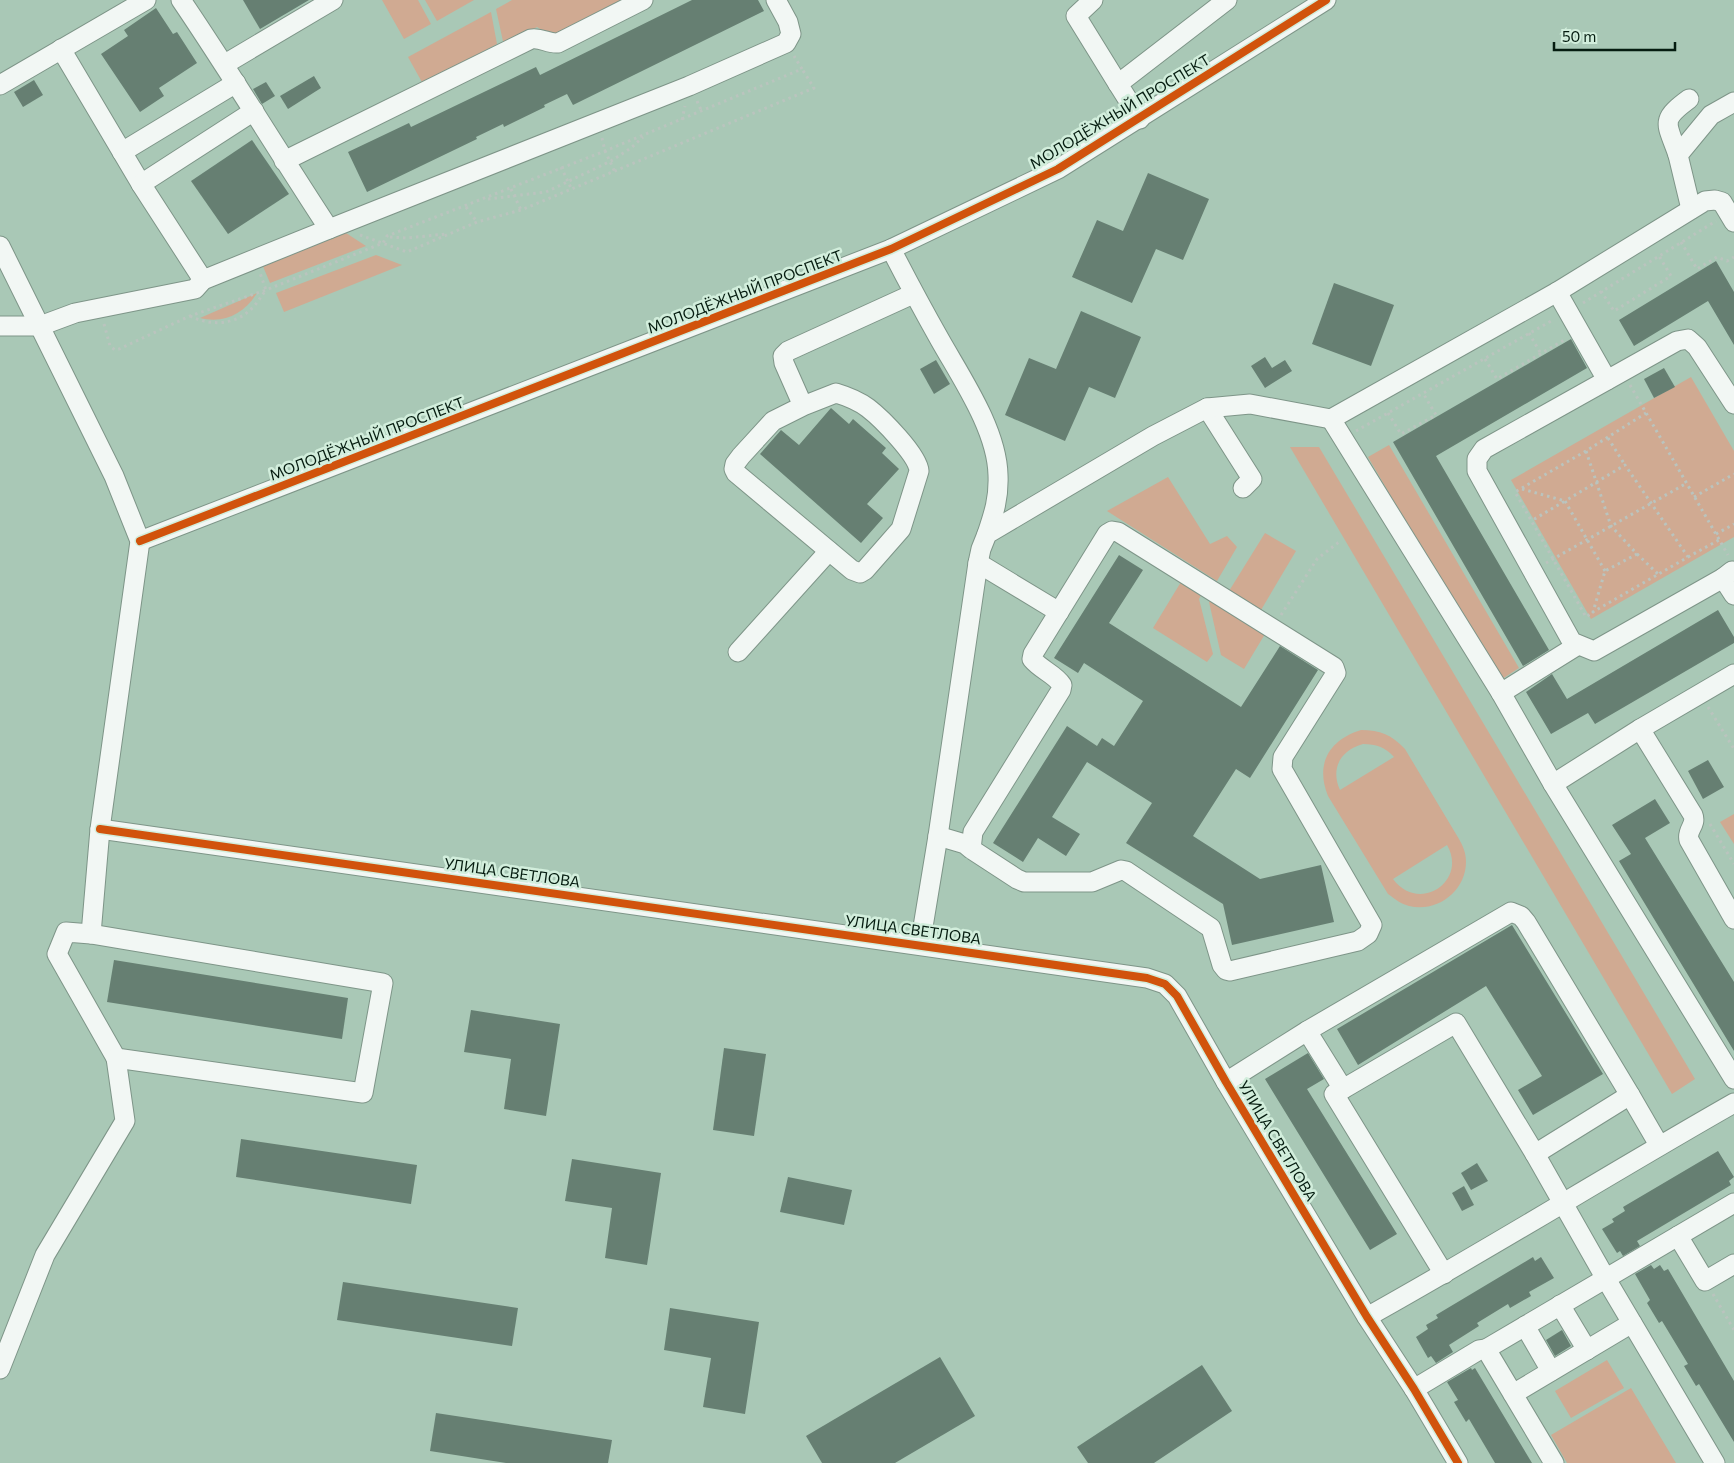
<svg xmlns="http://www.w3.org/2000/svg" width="1734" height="1463" font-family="Commissioner,sans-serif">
<rect width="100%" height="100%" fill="#a9c8b6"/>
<g fill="#d0aa92" fill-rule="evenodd">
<polygon points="382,0 418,0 431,24 404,39"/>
<polygon points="425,0 474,0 437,21"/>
<polygon points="512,0 621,0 560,35 545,32 537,27 504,46 496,9"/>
<polygon points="491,12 497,44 423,84 408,57"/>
<polygon points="346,233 366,246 270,283 262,264"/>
<polygon points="376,255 402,265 284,312 276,293"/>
<path d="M257,293C244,314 224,324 200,318Z"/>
<polygon points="1691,377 1734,451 1734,537 1591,619 1511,480"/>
<polygon points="1389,445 1519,668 1499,681 1368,457"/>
<polygon points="1290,447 1319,447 1695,1079 1672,1094"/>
<polygon points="1168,477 1210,544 1227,536 1237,547 1217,581 1107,511"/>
<polygon points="1265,533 1296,551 1261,610 1229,591"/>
<polygon points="1184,577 1204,590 1199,599 1213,654 1207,662 1153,628"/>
<polygon points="1213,596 1268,629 1244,669 1221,655 1209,602"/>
<path d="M1361,730C1380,730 1392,735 1405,749L1459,839C1463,846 1466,853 1466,862C1466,891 1437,913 1409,906C1401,904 1395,899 1388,894L1328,796C1315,764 1329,740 1361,730ZM1363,744C1376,744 1385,747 1394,757L1340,790C1330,768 1341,750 1363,744ZM1447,845C1468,881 1419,914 1393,879Z"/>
<polygon points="1734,814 1734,844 1720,822"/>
<polygon points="1607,1360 1624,1388 1571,1418 1555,1391"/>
<polygon points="1631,1388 1676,1463 1567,1463 1551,1435"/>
</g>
<g fill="#667f72">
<polygon points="243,0 309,0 260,29"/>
<polygon points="692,0 758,0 764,11 573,105 567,94 544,105 545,107 504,127 503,124 476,137 477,139 367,192 348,152 409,123 411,127 536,67 540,75"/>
<polygon points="156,8 173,34 177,32 197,63 159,88 164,96 140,112 101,54 128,36 124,30"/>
<polygon points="314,76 321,88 288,109 280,96"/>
<polygon points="34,80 43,95 23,107 14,92"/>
<polygon points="266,82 275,96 262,104 253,89"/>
<polygon points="252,140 289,194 228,234 191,181"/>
<polygon points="1148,173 1209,199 1183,260 1156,249 1132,303 1072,277 1097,220 1123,231"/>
<polygon points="1716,261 1734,292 1734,345 1708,301 1634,346 1619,320"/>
<polygon points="1334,283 1394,305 1371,366 1312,344"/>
<polygon points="1081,311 1141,337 1115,398 1089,387 1065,441 1005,415 1029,358 1056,369"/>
<polygon points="1571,339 1587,368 1436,456 1549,650 1523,666 1393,442"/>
<polygon points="1265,357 1272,368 1285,360 1292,371 1265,388 1251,366"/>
<polygon points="936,360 950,384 934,394 920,369"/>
<polygon points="1664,368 1675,387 1654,398 1644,379"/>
<polygon points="831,408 849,424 853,419 886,448 882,453 899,469 867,504 883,518 861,543 760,454 781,430 799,445"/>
<polygon points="1119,555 1143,570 1109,623 1241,707 1280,646 1318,670 1250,778 1236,769 1193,836 1260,879 1321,865 1334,922 1232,945 1223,904 1126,843 1152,803 1087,762 1052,817 1080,834 1066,856 1038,838 1023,862 993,843 1067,726 1097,746 1102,738 1114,746 1143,701 1084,663 1078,673 1054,658"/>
<polygon points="1718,610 1734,637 1734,643 1595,724 1588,713 1551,734 1526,692 1552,674 1567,699"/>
<polygon points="1708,760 1724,787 1703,799 1688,771"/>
<polygon points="1655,799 1670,823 1645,838 1734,982 1734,1051 1619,861 1631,854 1612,825"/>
<polygon points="1512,925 1603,1074 1533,1115 1518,1090 1542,1076 1486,986 1358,1065 1337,1029"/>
<polygon points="114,960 348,998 342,1039 107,1002"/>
<polygon points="471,1010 560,1024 546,1116 504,1109 511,1059 464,1052"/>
<polygon points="724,1048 766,1054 754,1136 713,1130"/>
<polygon points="1308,1053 1324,1079 1307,1089 1397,1234 1370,1250 1265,1079"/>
<polygon points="241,1139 417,1165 411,1204 236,1177"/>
<polygon points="1718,1151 1734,1177 1729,1181 1731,1185 1637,1241 1640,1246 1623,1256 1620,1251 1617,1253 1602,1229 1614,1222 1612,1219 1625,1211 1623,1207"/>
<polygon points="572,1159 661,1173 647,1265 605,1258 612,1208 565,1201"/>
<polygon points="1477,1163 1488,1181 1471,1190 1461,1173"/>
<polygon points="788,1177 852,1190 844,1225 780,1212"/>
<polygon points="1464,1186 1474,1205 1462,1211 1452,1193"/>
<polygon points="1533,1257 1535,1261 1541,1257 1554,1278 1529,1292 1531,1296 1510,1308 1508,1304 1477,1323 1479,1326 1449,1345 1453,1352 1436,1363 1431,1356 1428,1358 1416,1337 1428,1329 1426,1325 1438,1318 1436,1315"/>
<polygon points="1651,1265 1654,1269 1660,1265 1664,1271 1668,1269 1734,1381 1734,1442 1699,1384 1696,1386 1684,1366 1688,1364 1662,1321 1659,1323 1647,1303 1650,1300 1635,1274"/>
<polygon points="343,1282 518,1308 512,1346 337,1320"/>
<polygon points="670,1308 759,1322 745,1414 703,1407 711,1358 664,1350"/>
<polygon points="1562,1330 1571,1346 1555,1356 1546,1340"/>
<polygon points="940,1357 975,1416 895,1463 822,1463 806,1436"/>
<polygon points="1202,1365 1232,1411 1154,1463 1088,1463 1077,1447"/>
<polygon points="1471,1368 1472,1370 1475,1368 1532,1463 1495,1463 1469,1419 1466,1422 1454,1402 1458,1400 1447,1382"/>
<polygon points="436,1413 612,1440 608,1463 506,1463 430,1451"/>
</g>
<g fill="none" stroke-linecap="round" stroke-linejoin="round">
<defs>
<g id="minor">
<path d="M181,0C232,75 279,153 329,229L689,86L786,43L791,34L788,22L776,0"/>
<polyline points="1093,0 1076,16 1118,84"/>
<polyline points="61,49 141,184 203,280"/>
<polyline points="225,64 333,0"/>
<polyline points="0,85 146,0"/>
<polyline points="1140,119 1118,84 1227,0"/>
<polyline points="122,152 236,83"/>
<path d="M1678,155C1667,123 1659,121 1689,99"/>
<path d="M284,161L531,39C541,37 548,44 558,43L643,0"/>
<polyline points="141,184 254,111"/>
<polyline points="1691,209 1678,155 1711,115 1734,102"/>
<polyline points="0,246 114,476 140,541 100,829 91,934"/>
<path d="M891,249C907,280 923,310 940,340C962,379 997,430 998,475C999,498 994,513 987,534"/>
<polyline points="1557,292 1331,419 1501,693 1553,784 1734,1079"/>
<polyline points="0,326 40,326 75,313 195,289 203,280 329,229"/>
<polyline points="1607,380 1557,292 1705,201 1715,200 1722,202 1734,222"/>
<path d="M803,406L836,393C846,396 860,402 868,408C881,418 918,455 919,471L901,529L865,570L860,573L852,570L736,473L734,469L735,464L741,456L773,421L803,406L784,363L783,356L788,351L913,294"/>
<polyline points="1207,408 1252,479 1243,488"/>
<polyline points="140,541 891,249 1058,169 1326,0"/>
<polyline points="978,563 1059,612"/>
<polyline points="1732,571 1723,578 1734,595"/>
<polyline points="1723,578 1594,651 1572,642 1477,471 1477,459 1484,449 1677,341 1688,339 1697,347 1734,404"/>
<polyline points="738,652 829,551"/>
<polyline points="1501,693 1578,645"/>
<path d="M1640,729L1693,815C1697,825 1686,830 1689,840L1734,919"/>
<polyline points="1553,784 1640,729 1734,674"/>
<polyline points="100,829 1147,978 1165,984 1177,996 1226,1082 1367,1317 1414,1389 1458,1463"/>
<path d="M938,836L965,844L971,849L1017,879L1024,882H1092L1121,870L1126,871L1211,928L1222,965L1226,970L1230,971L1358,941L1368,934L1372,925L1282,769L1283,757L1336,673L1334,667L1118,532L1112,531L1107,534L1033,654L1032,659C1041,670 1055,674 1062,685L1061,690L973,832L971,849"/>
<polygon points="66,932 91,934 383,983 363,1093 116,1058 57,954"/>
<polyline points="920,945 938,836 978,563 981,549 987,534 1153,436 1207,408 1250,404 1331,419"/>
<polyline points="1307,1031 1343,1089 1456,1023 1535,1154 1630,1095"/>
<polyline points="1226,1082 1307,1031 1511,912 1521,916 1526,922 1630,1095 1659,1145"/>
<polyline points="1343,1089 1334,1094 1444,1274"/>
<polyline points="1535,1154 1606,1279 1715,1463"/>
<polyline points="1678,1236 1705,1281 1734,1264"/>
<polyline points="1560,1305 1587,1350"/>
<path d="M1367,1317C1491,1248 1611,1173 1734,1103"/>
<polyline points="1525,1326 1551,1371"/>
<polyline points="0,1369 45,1255 125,1121 116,1058"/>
<polyline points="1414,1389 1479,1350 1486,1349"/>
<polyline points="1513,1394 1632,1323"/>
<polyline points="1554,1463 1486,1349 1734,1203"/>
</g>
</defs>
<use href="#minor" stroke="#7e9588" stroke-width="21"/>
<g stroke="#bac4be" stroke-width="3" stroke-dasharray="2.5 4" stroke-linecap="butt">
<polyline points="697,101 702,112"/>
<polyline points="682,120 685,106"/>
<polyline points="602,138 605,151 615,172"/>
<polyline points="561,167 571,188"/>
<polyline points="511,189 521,210"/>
<polyline points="488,199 546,192 611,161 631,148 643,137"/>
<polyline points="466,207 477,222"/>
<polyline points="360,235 407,252 477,222 521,210 814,88 802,69"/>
<polyline points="390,237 407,238 446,234"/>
<polyline points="1681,242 1697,269 1717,257 1727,261 1734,257"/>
<polyline points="1601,291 1614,311 1671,276 1659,256"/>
<polyline points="1583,303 1716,221"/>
<path d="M190,316C212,327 238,325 255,305C259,300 262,295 266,290L260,273"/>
<polyline points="104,324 110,346 115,350 119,349 190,316 266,290 383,243 387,236 605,151 802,69 794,56"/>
<polyline points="1529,333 1541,354"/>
<polyline points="1485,359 1497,379 1566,339"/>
<polyline points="1630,385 1728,555"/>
<polyline points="1388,413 1401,434 1436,415 1423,393"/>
<polyline points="1356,431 1553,320"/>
<polyline points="1608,438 1625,465"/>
<polyline points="1586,451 1515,492 1586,617 1593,612"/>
<polyline points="1522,489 1565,501 1531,521"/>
<polyline points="1694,497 1734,474"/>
<polyline points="1716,534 1734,524"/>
<polyline points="1637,554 1658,574"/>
<polyline points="1688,557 1719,540"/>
<polyline points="1546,563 1687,483"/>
<polyline points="1605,571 1565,501 1625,465 1688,557 1593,612 1605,571 1637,554 1611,526 1586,451 1646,413"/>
<polyline points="1281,615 1317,559 1339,542"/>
<polyline points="1708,707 1734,749"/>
<polyline points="1710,824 1734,864"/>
<polyline points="1713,1294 1734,1330"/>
</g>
<use href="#minor" stroke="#f2f7f4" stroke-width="19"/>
<defs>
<g id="cycleway">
<polyline points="140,541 891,249 1058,169 1326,0"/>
<polyline points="100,829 1147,978 1165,984 1177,996 1226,1082 1367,1317 1414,1389 1458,1463"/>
</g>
</defs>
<use href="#cycleway" stroke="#d2eedc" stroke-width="11"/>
<use href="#cycleway" stroke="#d1530c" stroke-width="8"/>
</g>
<g text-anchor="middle" stroke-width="5" stroke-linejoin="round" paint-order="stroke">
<g font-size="15" fill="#051c10" stroke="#d2eedc">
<text transform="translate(1120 112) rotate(-31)" y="5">МОЛОДЁЖНЫЙ ПРОСПЕКТ</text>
<text transform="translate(745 292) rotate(-21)" y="5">МОЛОДЁЖНЫЙ ПРОСПЕКТ</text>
<text transform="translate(367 439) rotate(-21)" y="5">МОЛОДЁЖНЫЙ ПРОСПЕКТ</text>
<text transform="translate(512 873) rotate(8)" y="5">УЛИЦА СВЕТЛОВА</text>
<text transform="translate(913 930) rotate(8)" y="5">УЛИЦА СВЕТЛОВА</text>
<text transform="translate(1277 1141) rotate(59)" y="5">УЛИЦА СВЕТЛОВА</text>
</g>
</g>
<path d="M1554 42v8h121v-8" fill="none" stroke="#051c10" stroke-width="2.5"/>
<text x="1562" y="42" font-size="15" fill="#051c10" stroke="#d2eedc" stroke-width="4" paint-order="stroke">50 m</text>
</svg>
